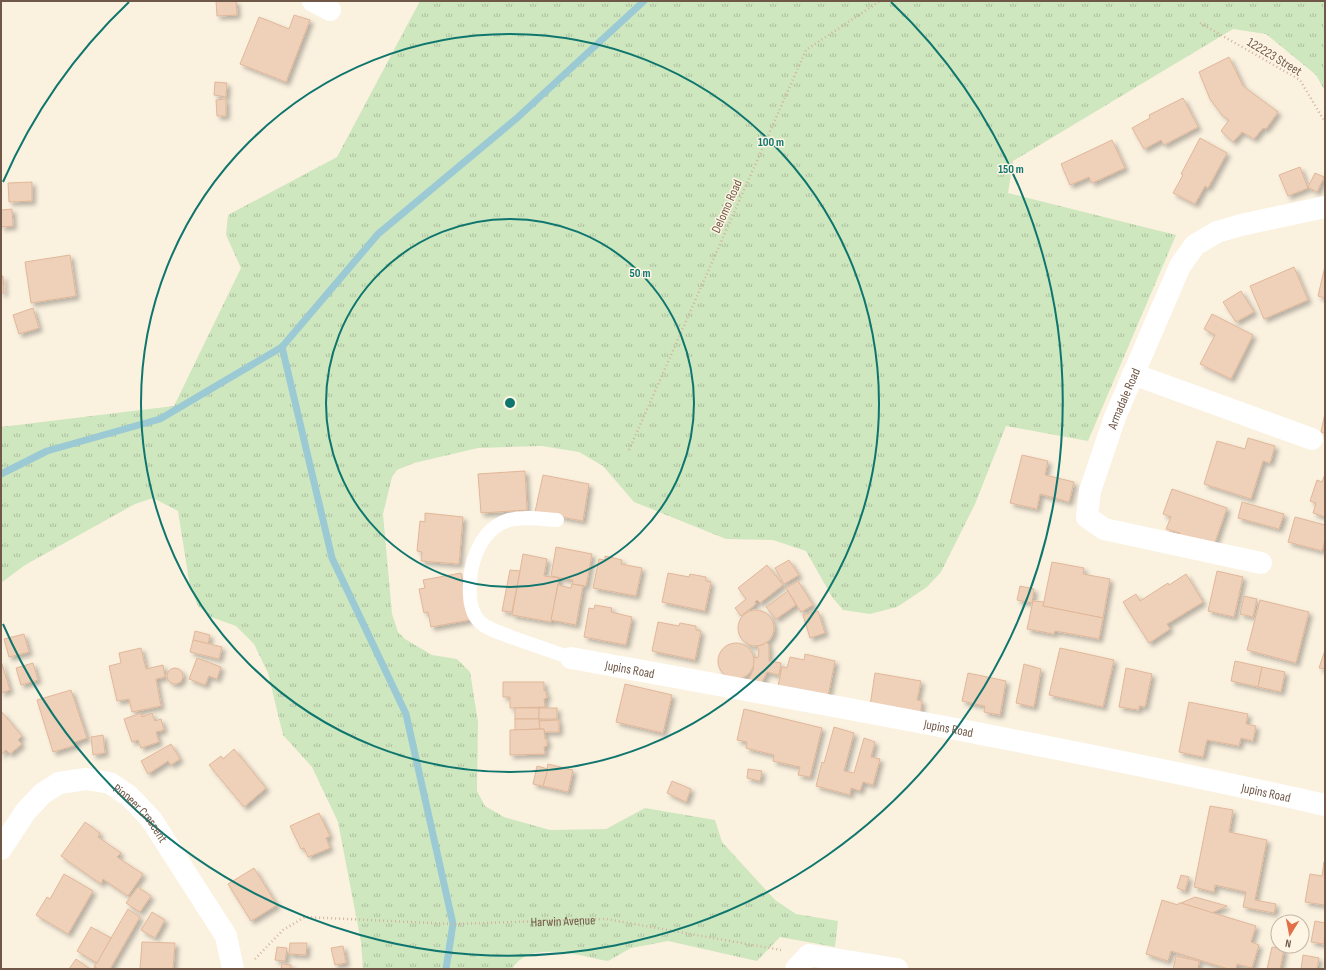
<svg xmlns="http://www.w3.org/2000/svg" width="1326" height="970" font-family="'Sofia Sans Condensed',sans-serif">
<defs>
<pattern id="grass-tufts" width="24" height="20" patternUnits="userSpaceOnUse"><rect width="24" height="20" fill="#cee7bf"/><path d="M3 7l-1-3M5 7V3M7 7l1-3M15 17l-1-3M17 17v-4M19 17l1-3" fill="none" stroke="#acbe9d"/></pattern>
<filter id="shadow"><feDropShadow dx="3.5" dy="3.5" stdDeviation="2" flood-color="#0004"/></filter>
</defs>
<rect width="100%" height="100%" fill="#fbf1df"/>
<path fill="url(#grass-tufts)" d="M420,1H1325V91L1316,75L1266,34L1233,29L1013,161L1008,193L1176,235L1088,441L1006,426L975,504L941,572L927,587L897,607L870,614L843,610L832,597L806,551L773,540L726,539L634,502L603,466L579,452L542,446L478,448L414,463L397,470L392,477L383,514L392,614L398,632L405,639L432,655L457,659L470,672L478,722L477,791L485,806L504,817L550,830L606,829L645,808L715,820L722,842L775,900L796,914L838,921L835,947L780,937L757,961L668,941L631,948L608,961C581,956 529,939 512,969H363L361,942L338,822L312,767L283,735L268,673L254,644L236,626L211,617L198,606L190,587L178,511L153,498L135,504L25,565L1,583V427L174,406L241,268L226,235L228,215L337,157Z"/>
<g fill="none" stroke-linecap="round" stroke-linejoin="round">
<g stroke="#9ccad4" stroke-width="7">
<polyline points="1,474 47,451 160,419 282,347"/>
<polyline points="446,969 453,924 406,714 332,558 282,347 378,234 517,118 644,1"/>
</g>
</g>
<g fill="#efd0b8" stroke="#e1b799" filter="url(#shadow)">
<polygon points="216,1 236,1 237,15 217,16"/>
<polygon points="294,15 310,20 286,82 240,64 259,17 289,29"/>
<polygon points="1229,57 1243,86 1278,112 1266,129 1263,128 1254,139 1242,132 1233,142 1221,131 1229,120 1222,115 1210,99 1199,72"/>
<polygon points="215,82 227,83 226,97 214,95"/>
<polygon points="1183,98 1198,127 1164,145 1161,140 1144,149 1132,128 1150,118 1149,115"/>
<polygon points="226,99 226,116 217,116 216,100"/>
<polygon points="1200,138 1227,153 1208,188 1205,186 1195,204 1173,193 1183,175 1181,174"/>
<polygon points="1112,140 1125,168 1092,183 1089,177 1070,185 1061,164"/>
<polygon points="1300,167 1308,188 1288,196 1279,175"/>
<polygon points="1315,173 1324,177 1317,192 1308,187"/>
<polygon points="32,182 32,201 9,202 8,183"/>
<polygon points="12,209 13,226 1,227 1,210"/>
<polygon points="70,255 76,296 31,303 25,262"/>
<polygon points="1325,266 1325,298 1318,296"/>
<polygon points="1294,267 1308,300 1264,319 1250,286"/>
<polygon points="1,276 3,276 4,293 1,293"/>
<polygon points="1241,291 1254,312 1236,322 1223,302"/>
<polygon points="33,308 39,328 19,334 13,315"/>
<polygon points="1212,314 1253,335 1231,379 1200,364 1215,335 1204,329"/>
<polygon points="1325,413 1325,433 1321,432"/>
<polygon points="1248,438 1275,446 1270,463 1263,461 1251,499 1204,484 1217,441 1245,449"/>
<polygon points="1022,455 1048,461 1045,475 1074,482 1069,502 1040,494 1037,509 1010,503"/>
<polygon points="525,471 527,510 481,513 478,474"/>
<polygon points="1325,474 1325,517 1313,513 1316,503 1310,501 1317,480 1322,482"/>
<polygon points="543,475 589,484 583,521 535,512"/>
<polygon points="1172,489 1227,508 1212,551 1178,539 1180,533 1166,529 1171,517 1163,514"/>
<polygon points="1242,502 1284,514 1279,529 1238,518"/>
<polygon points="425,513 463,517 459,564 421,561 422,552 417,551 420,521 425,522"/>
<polygon points="1295,517 1325,525 1325,540 1322,551 1288,542"/>
<polygon points="556,547 592,554 586,586 572,584 573,580 551,576"/>
<polygon points="523,554 547,559 544,576 559,578 551,622 512,615"/>
<polygon points="605,556 622,560 621,564 642,568 636,596 593,588 599,559 605,560"/>
<polygon points="789,560 799,575 784,584 775,568"/>
<polygon points="1052,562 1084,568 1083,574 1110,579 1103,618 1043,606"/>
<polygon points="767,565 783,585 760,603 757,600 755,602 756,604 741,616 735,608 746,599 738,588"/>
<polygon points="510,570 520,571 512,612 502,611"/>
<polygon points="1217,571 1243,577 1234,617 1208,611"/>
<polygon points="461,573 470,620 431,627 428,612 424,613 419,589 425,588 423,580"/>
<polygon points="668,573 689,577 690,574 706,577 706,581 711,582 705,611 662,602"/>
<polygon points="1186,574 1203,602 1167,624 1170,629 1149,643 1123,602 1136,594 1140,601 1168,583 1169,585"/>
<polygon points="798,581 813,605 801,612 786,588"/>
<polygon points="572,584 583,586 576,625 551,620 558,585 571,588"/>
<polygon points="1020,586 1034,589 1032,603 1017,600"/>
<polygon points="788,591 796,605 776,619 766,607"/>
<polygon points="1244,596 1257,599 1253,617 1240,614"/>
<polygon points="1260,600 1309,612 1296,663 1247,650"/>
<polygon points="1033,601 1044,602 1043,606 1103,618 1099,639 1055,631 1054,634 1027,629"/>
<polygon points="595,605 612,608 611,612 632,617 626,645 584,637 589,608 594,609"/>
<circle cx="756" cy="628" r="18"/>
<polygon points="818,611 825,633 810,638 803,615"/>
<polygon points="658,622 679,626 680,623 696,626 696,630 701,631 695,660 652,651"/>
<polygon points="195,631 210,635 208,644 193,640"/>
<polygon points="24,634 29,652 9,657 4,639"/>
<polygon points="193,640 222,647 219,659 190,652"/>
<polygon points="767,642 769,646 769,661 781,663 779,675 767,672 758,690 746,686 754,668 753,668 753,657 758,658 759,651 757,646 762,645"/>
<circle cx="736" cy="661" r="18"/>
<polygon points="141,648 146,669 163,665 165,677 156,679 161,706 132,712 129,699 117,701 109,666 121,663 119,653"/>
<polygon points="1060,648 1114,660 1103,707 1049,695"/>
<polygon points="1325,650 1325,669 1319,668"/>
<polygon points="805,654 835,661 828,696 778,686 782,667 787,668 790,657 804,660"/>
<polygon points="197,658 221,667 217,679 209,676 205,685 189,679"/>
<polygon points="1,661 10,690 1,693"/>
<polygon points="1235,661 1262,667 1258,687 1231,681"/>
<polygon points="33,663 38,680 21,685 16,668"/>
<polygon points="1024,664 1041,669 1034,707 1016,703"/>
<polygon points="1262,667 1285,672 1281,692 1258,687"/>
<polygon points="1126,668 1152,674 1145,707 1139,706 1139,710 1119,707"/>
<circle cx="175" cy="676" r="8"/>
<polygon points="875,673 921,681 917,700 922,701 920,715 870,706"/>
<polygon points="968,673 1006,681 1000,715 984,712 985,706 962,701"/>
<polygon points="503,682 544,682 544,691 546,691 547,698 544,699 545,707 510,708 510,697 503,697"/>
<polygon points="625,684 672,695 663,733 616,722"/>
<polygon points="71,690 87,738 75,742 76,745 53,752 37,700"/>
<polygon points="1189,702 1248,714 1246,724 1256,726 1253,741 1241,738 1239,746 1207,740 1203,757 1179,752"/>
<rect x="515" y="708" width="24" height="11"/>
<rect x="539" y="708" width="18" height="11"/>
<polygon points="744,709 822,728 810,777 798,775 800,767 773,761 774,755 746,748 747,742 737,740"/>
<polygon points="1,711 22,736 18,740 22,744 10,754 6,750 1,755"/>
<polygon points="141,713 142,717 152,713 155,721 161,719 164,730 156,732 159,742 141,748 138,740 132,742 124,719"/>
<polygon points="515,719 539,719 540,729 515,730"/>
<polygon points="559,720 559,732 544,732 544,729 540,729 539,721"/>
<polygon points="834,727 854,733 844,771 854,773 864,738 875,742 871,757 880,759 873,785 863,782 860,791 851,788 850,795 816,786 822,762 824,763"/>
<polygon points="544,729 545,739 547,739 547,746 544,747 545,754 510,755 510,730"/>
<polygon points="103,735 105,753 93,755 91,737"/>
<polygon points="171,744 180,759 171,765 168,761 148,774 141,761"/>
<polygon points="234,749 266,788 244,807 209,765 221,756 223,759"/>
<polygon points="548,764 573,770 568,792 543,786"/>
<polygon points="537,766 548,769 543,786 533,784"/>
<polygon points="748,769 762,771 760,781 747,778"/>
<polygon points="672,781 691,789 686,802 667,793"/>
<polygon points="1210,806 1233,810 1229,832 1267,840 1255,900 1276,904 1274,913 1243,907 1246,892 1215,885 1214,892 1194,887"/>
<polygon points="319,813 330,836 326,838 330,848 308,857 304,848 301,849 290,826"/>
<polygon points="85,822 100,833 98,837 121,853 117,857 143,874 128,896 103,879 101,884 61,856"/>
<polygon points="1324,862 1325,905 1305,902 1310,874 1322,876"/>
<polygon points="254,868 277,905 251,921 228,884"/>
<polygon points="64,874 93,891 68,934 36,915 47,897 50,899"/>
<polygon points="1181,875 1189,877 1185,891 1177,888"/>
<polygon points="138,887 151,896 140,912 126,903"/>
<polygon points="1195,897 1227,906 1212,913 1181,903"/>
<polygon points="1162,900 1178,905 1179,903 1181,903 1256,926 1251,942 1259,945 1252,968 1237,964 1236,969 1228,969 1171,951 1168,961 1146,954"/>
<polygon points="128,909 140,917 110,969 98,969 94,967"/>
<polygon points="152,912 165,920 155,938 141,930"/>
<polygon points="1315,921 1325,923 1324,944 1311,942"/>
<polygon points="91,927 111,938 97,963 77,951"/>
<polygon points="142,942 175,943 173,969 140,969"/>
<polygon points="290,943 307,943 306,955 289,954"/>
<polygon points="343,946 346,963 335,965 331,948"/>
<polygon points="277,947 287,948 285,961 275,960"/>
<polygon points="1272,947 1284,949 1280,969 1267,969"/>
<polygon points="1303,955 1319,958 1317,969 1301,969"/>
<polygon points="1176,956 1199,961 1198,969 1173,969"/>
<polygon points="76,959 90,969 69,969"/>
<polygon points="282,964 291,965 291,969 281,969"/>
</g>
<g fill="none" stroke-linecap="round" stroke-linejoin="round">
<g stroke="#d3b39c" stroke-width="2.5" stroke-dasharray="1 3" stroke-linecap="butt">
<polyline points="1200,23 1300,80 1325,122"/>
<polyline points="629,450 806,50 880,1"/>
<path id="s1" d="M255,959L283,930L305,917L453,924L606,919L781,950"/>
</g>
<path stroke="#fff" stroke-width="14" d="M557,520C542,519 524,516 509,520C478,530 468,567 470,595C470,604 473,615 479,621C487,630 500,632 511,637C531,644 551,651 571,658"/>
<g stroke="#fff" stroke-width="22">
<polyline points="313,1 330,10"/>
<polyline points="1133,374 1312,439"/>
<path id="s2" d="M1261,563L1104,529L1087,517L1090,491L1115,417L1180,266L1195,245L1217,232L1241,225L1325,207"/>
<path id="s3" d="M571,658C823,704 1075,749 1325,805"/>
<path id="s4" d="M1,849L26,811L42,794L59,783L86,779L110,783L129,796L151,819L226,936L233,969"/>
<polyline points="796,969 809,955 897,969"/>
</g>
</g>
<g fill="none" stroke="#0f766e" stroke-width="2">
<circle cx="510" cy="403" r="184"/>
<circle cx="510" cy="403" r="369"/>
<path d="M3 182A553 553 0 0 1 129 2M891 2A553 553 0 1 1 3 624"/>
</g>
<g text-anchor="middle" stroke-width="3" stroke-linejoin="round" paint-order="stroke">
<g font-size="13" fill="#705848" stroke="#fef5e5">
<text transform="translate(1275 56) rotate(31)" y="5">122223 Street</text>
<text transform="translate(726 206) rotate(-66)" y="5">Delomo Road</text>
<text dy="5" stroke="none"><textPath href="#s2" startOffset="306">Armadale Road</textPath></text>
<text dy="5" stroke="none"><textPath href="#s3" startOffset="60">Jupins Road</textPath></text>
<text dy="5" stroke="none"><textPath href="#s3" startOffset="384">Jupins Road</textPath></text>
<text dy="5" stroke="none"><textPath href="#s3" startOffset="708">Jupins Road</textPath></text>
<text dy="5" stroke="none"><textPath href="#s4" startOffset="184">Pioneer Crescent</textPath></text>
<text dy="5" stroke="none"><textPath href="#s1" startOffset="324">Harwin Avenue</textPath></text>
</g>
</g>
<circle cx="510" cy="403" r="6" fill="#0f766e" stroke="#fef5e5" stroke-width="2"/>
<g font-size="12" text-anchor="middle" font-weight="bold" fill="#0f766e" stroke="#fef5e5" stroke-width="3" stroke-linejoin="round" paint-order="stroke">
<text x="771" y="146">100 m</text>
<text x="1011" y="173">150 m</text>
<text x="640" y="277">50 m</text>
</g>
<rect width="1326" height="970" fill="none" stroke="#705848" stroke-width="4"/>
<g transform="translate(1290 934) rotate(190)"><circle r="19" fill="#fef5e5" stroke="#c5b6a6"/>
<path d="M0-3L7 15L0 10L-7 15Z" fill="#e26f47"/>
<text y="-6" font-size="11" font-weight="bold" text-anchor="middle" fill="#705848">N</text>
</g>
</svg>
